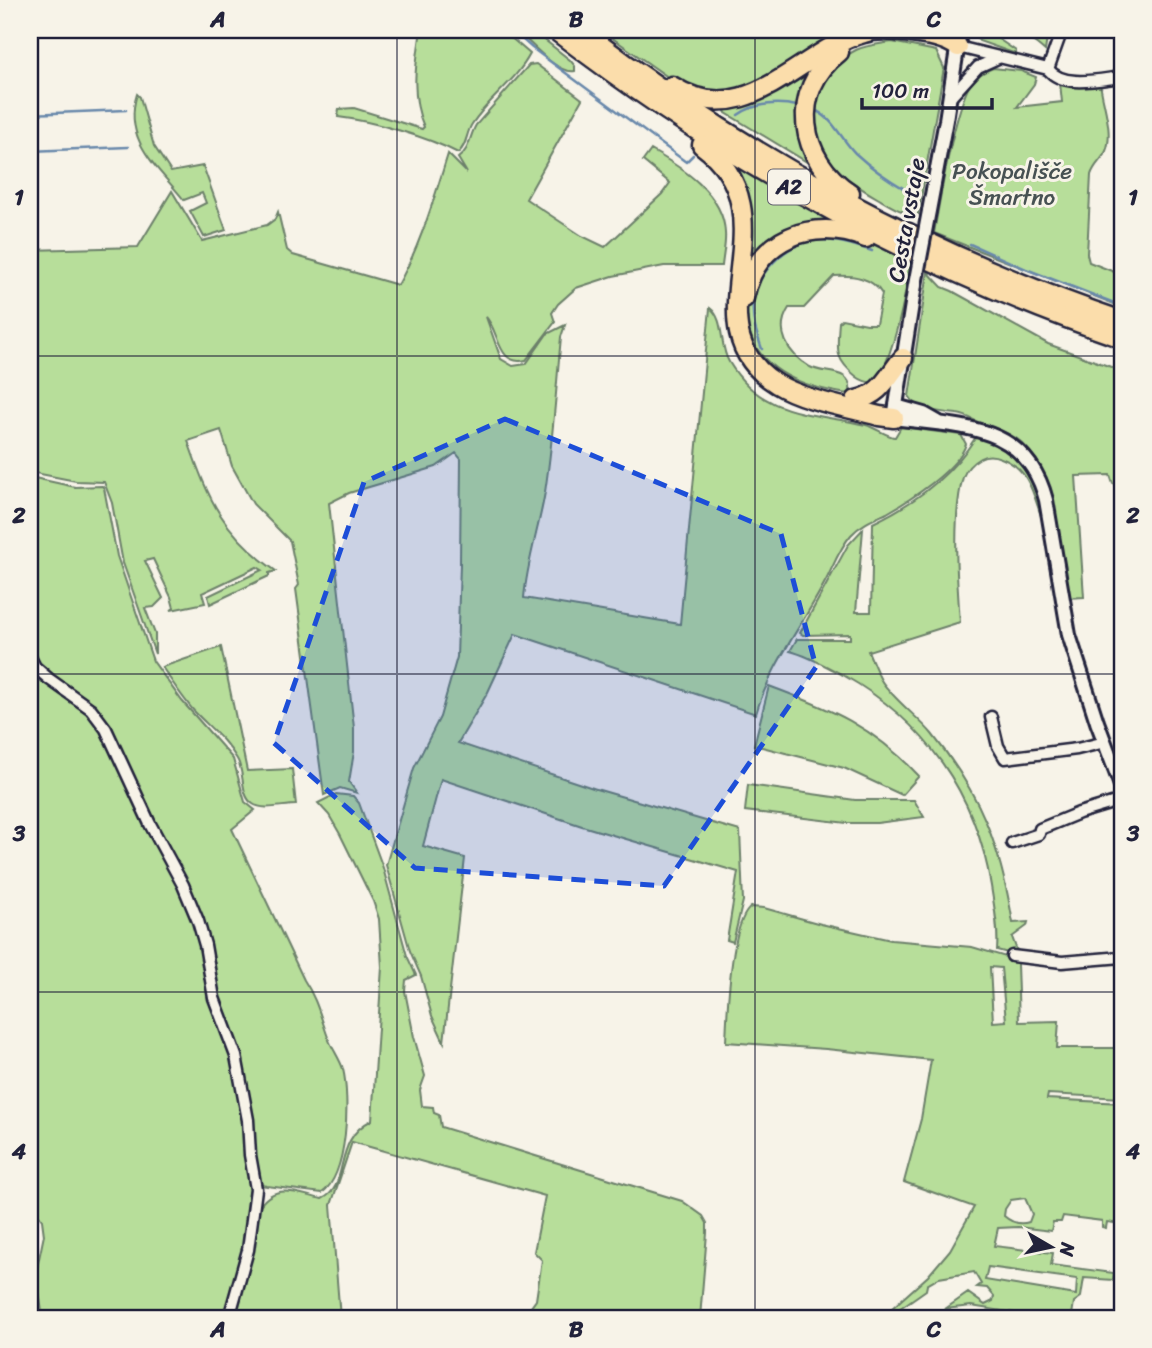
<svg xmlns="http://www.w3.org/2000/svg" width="1152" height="1348" font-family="Sriracha,sans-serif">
<rect width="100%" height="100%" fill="#f7f3e8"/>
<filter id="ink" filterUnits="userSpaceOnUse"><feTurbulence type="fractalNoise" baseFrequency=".0143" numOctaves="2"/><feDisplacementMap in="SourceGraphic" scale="14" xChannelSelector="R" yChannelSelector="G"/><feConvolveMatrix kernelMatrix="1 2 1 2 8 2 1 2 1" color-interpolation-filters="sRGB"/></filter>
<g filter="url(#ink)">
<g fill="#b7de9a" stroke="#6c806a" stroke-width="2" fill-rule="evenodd">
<path d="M421,30H502L530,54C516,81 489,98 472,124C466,133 467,146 458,153C428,137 372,121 338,117L339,109L354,108L422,129L424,127C410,95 416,63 421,30Z"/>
<path d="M516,30H532L570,60L575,66V71C557,75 530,41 516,30Z"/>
<polygon points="601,30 861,30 728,95 682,87"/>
<polygon points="972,30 985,30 1016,51 1016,54 979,41"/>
<path d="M1002,30H1036L1035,36L1047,38L1045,51C1035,42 1027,35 1013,37Z"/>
<path d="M892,42L936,51L944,68L918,214C906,216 889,205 879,199C854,185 834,171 820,146C801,112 824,66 856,50C866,45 880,44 892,42Z"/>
<polygon points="817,61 810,79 811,160 807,162 726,113 724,109"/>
<path d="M536,64L582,99L526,199L582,236L605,247L662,194L670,183L643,161L651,150C681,167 724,194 725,233C726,243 723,255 722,266H664L613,276L576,288L558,304L552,313L555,322L526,360C497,367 500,332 486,317L501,359L513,366L526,364L547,334L565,325L561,337C556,389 553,441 545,492C539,528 527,562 524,598L680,624L710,308C725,319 719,346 729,362C762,417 811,412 866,425C876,428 888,437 895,437L901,427L961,435L966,444C958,469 910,500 887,513C874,519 861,524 851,535C839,549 833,567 825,582C802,626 770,666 756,714L515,634L488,692L458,743L596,789L740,831L743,901L733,942L727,940L738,872L582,826L441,779L423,846L465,858L444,1042L432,1016L421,976L410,951L386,865L414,768L440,717L457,657L460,564L461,459L456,453L436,467L349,493L329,503L354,728V752L349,782L357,793L340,788L324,795L296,589L299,585L290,541L253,504L232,466L221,430L188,441C209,501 223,533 276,571L269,573V576L210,604L208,596L262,570L257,567L202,593L205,603L171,610L174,608L171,597L153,559L145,561L163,598L154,607L145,608L155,634V654L123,563L112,503L104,482L76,481L30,472V250L138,247L172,191L202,241L267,225L275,219L278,212L287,250L293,255L398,285C421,244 434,199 448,154L467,173L458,158C470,150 469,137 476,125L529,65Z"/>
<path d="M993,68L1021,71L1036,77L1034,84L1017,107L1062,102L1060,83L1100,82C1102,103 1114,131 1106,151C1102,160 1094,165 1091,175L1087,254L1089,262L1122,275V307L934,233C939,204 956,97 974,79C979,74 987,71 993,68Z"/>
<path d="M137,94L140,97L154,146L171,172L203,166L226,230L204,237L190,211L206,203L202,193L184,200C159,168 122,141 137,94Z"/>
<polygon points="729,162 840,225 817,225 745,277"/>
<path d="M799,237L866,241L911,262C904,302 896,344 878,381C870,384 864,382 857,377C834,359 837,350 839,322L842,319L867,324H876L882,294C872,277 853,275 834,276L804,308H789C774,331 788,354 810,367C825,375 853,368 850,392L848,394C801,387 749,369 747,314C747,302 750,282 757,272C768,259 786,248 799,237Z"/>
<path d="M928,272L942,287L952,291L1048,344L1122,371V486L1113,484L1110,475L1076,476L1084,597L1067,598C1058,550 1061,481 1024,445C1015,435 999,430 986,426C976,422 968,415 957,414C941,412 918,411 909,396Z"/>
<path d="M976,437C1023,444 1038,486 1045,527C1034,500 1032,469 1001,458C994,455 987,454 980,458C973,462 966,469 963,477C952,515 957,581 960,622L868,651C872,660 876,671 881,680C890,696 919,718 932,734C982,796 1000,846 1013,923L1028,922L1027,926L1012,937L1019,956L997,950C999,929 994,906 991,886C976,793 925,721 843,675C826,666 809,656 790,651L797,639H850V634L803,635L800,633L848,545L863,529L856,612H871L873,523C915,503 951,476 976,437Z"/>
<path d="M30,477L75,487L102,486L104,488L117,556L153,661L182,701L233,759L245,802L255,810L232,829L304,980C317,999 321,1019 329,1040C333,1050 340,1059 343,1069C350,1098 348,1174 322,1193L267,1186L261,1185L257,1180L251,1126L216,996L206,939L107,727L46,674L32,655Z"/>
<path d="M221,647L247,771L292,769L296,805C283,805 263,811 253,804C240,796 245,772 237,759C226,740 209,727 194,711C182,697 172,682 162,667Z"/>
<polygon points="30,661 93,714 190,906 236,1064 253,1189 245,1255 227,1318 43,1318 36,1273 44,1235 42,1220 36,1212 30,1212"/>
<path d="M769,686C831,709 873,726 919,776L902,795L844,768L754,745Z"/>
<polygon points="748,785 855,800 914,800 924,817 877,823 847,823 745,811"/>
<path d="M336,794L353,796L359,803L383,868L407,956L416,975L406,980L405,991L414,1037L425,1076L420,1090L422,1106L433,1107L434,1113L439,1115L441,1127L682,1201L703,1216L707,1223V1233L700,1318H523L536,1300L542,1260L534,1252L545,1196L352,1142L331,1205L340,1318H231L257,1210C274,1181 295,1193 322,1199C351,1186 331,1140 372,1120L382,967L379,919L373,901L340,834L329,815L318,803Z"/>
<path d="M751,907L764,908L821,924L891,940L972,947L1013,959L1017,964L1019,1022L1059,1021L1057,1048H1122V1098L1048,1094L1047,1099L1122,1103V1224L1107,1222L1106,1228L1102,1227V1221L1063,1216L1061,1222H1053L1051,1231L1018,1227L998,1228L994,1246L1053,1253L1051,1265L1114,1273L1113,1280L1084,1278L1081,1297L1074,1302L1072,1315L1084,1318H1046L971,1306L945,1309L968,1293L985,1305L993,1301L994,1296L987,1288L977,1287L981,1284L974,1272L939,1278L927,1285L926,1290L886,1318H883L882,1317L928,1276L950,1250L974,1207L904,1182L921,1119L931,1060L826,1049L726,1042C727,1015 730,922 751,907ZM990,967L1001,968L1006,1021L993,1022ZM1025,1198L1032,1214L1029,1222C1020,1225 1012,1223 1004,1216L1005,1209L1011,1200ZM988,1267L1077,1279L1076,1295L985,1280Z"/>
</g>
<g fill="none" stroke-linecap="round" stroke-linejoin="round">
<g stroke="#6888ab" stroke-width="2.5">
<polyline points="512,30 532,48 686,162 693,155"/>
<polyline points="30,31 82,30"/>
<path d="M814,110C833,117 841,139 855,153C871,168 889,180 908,191"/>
<polyline points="30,114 126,110"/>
<path d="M738,115C754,103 778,102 797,106"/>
<polyline points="30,151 128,147"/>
<polyline points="970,244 1026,269 1122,306"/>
<path d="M762,349C757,335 752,321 753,306C755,273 785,243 818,240C836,239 855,245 872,251"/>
</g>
<defs>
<g id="minor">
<polyline points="958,47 1048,69"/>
<path d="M1048,69C1063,89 1101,79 1122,77"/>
<polyline points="1048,69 1062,30"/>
<polyline points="950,98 978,67 998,58"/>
<polyline points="30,657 35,667 49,679 91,709 106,729 150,824 183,885 198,921 205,945 214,998 236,1056 248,1120 250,1155 256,1189 248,1250 229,1318"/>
<polyline points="991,717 998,746 1005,758 1077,749 1105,742"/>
<polyline points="1012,843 1039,834 1040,829 1079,813 1122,800"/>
<polyline points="1012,956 1062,962 1122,957"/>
</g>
<g id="tertiary">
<polyline points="929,211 946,120 960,30"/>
<path d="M915,285L894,418C959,427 1026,422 1046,500L1069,635L1097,722L1122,788"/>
<polyline points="896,406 924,414 938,422"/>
</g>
<g id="motorway">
<path d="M555,30C727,162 917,268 1122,338"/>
<path d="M580,30C743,155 928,255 1122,321"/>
<path d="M839,52C788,91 799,160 850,193"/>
<path d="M672,86C747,134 800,50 864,33C879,28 896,31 912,33C928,35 944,37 958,47"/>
<path d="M702,145C797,216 683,326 777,384C805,401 848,407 879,416L894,418"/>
<path d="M744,298C756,238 812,217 866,238"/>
<path d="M856,400C882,395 888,375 903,358"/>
</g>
</defs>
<use href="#minor" stroke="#22223b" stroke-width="15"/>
<use href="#tertiary" stroke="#22223b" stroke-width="18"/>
<use href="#motorway" stroke="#22223b" stroke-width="23"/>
<use href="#minor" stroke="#f7f3e8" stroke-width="10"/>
<use href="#tertiary" stroke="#f7f3e8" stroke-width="12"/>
<use href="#motorway" stroke="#fbddab" stroke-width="18"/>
<defs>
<polyline id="tertiary-bridge" points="915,285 929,211"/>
</defs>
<use href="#tertiary-bridge" stroke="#22223b" stroke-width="18" stroke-linecap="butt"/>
<use href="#tertiary-bridge" stroke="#f7f3e8" stroke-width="12"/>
</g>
</g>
<path fill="#1d4ed8" fill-opacity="0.2" stroke="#1d4ed8" stroke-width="5" stroke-dasharray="14 9" stroke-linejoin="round" d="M505,419L781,534L816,667L664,886L415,868L274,743L364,482Z"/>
<path fill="none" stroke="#22223b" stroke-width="2" stroke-opacity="0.55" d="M397,30V1318M755,30V1318M30,356H1122M30,674H1122M30,992H1122"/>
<g text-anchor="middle" stroke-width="6" stroke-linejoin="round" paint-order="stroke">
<rect fill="#f7f3e8" stroke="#62616f" stroke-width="2" x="768" y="169.5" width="42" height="35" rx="5"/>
<g font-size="21" font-weight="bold" fill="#22223b">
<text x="789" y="194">A2</text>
</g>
<g font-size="23" fill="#475153" stroke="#f7f3e8">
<text x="1012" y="179">Pokopališče<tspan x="1012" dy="26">Šmartno</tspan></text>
</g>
<g font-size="23" fill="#22223b" stroke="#f7f3e8">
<text transform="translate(906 220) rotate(-80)" y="8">Cesta vstaje</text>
</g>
</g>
<rect width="1152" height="1348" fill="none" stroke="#f7f3e8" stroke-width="77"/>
<g transform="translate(1051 1247) rotate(99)" stroke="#f7f3e8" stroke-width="5" paint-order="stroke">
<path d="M0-5L12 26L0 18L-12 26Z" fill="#22223b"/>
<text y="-10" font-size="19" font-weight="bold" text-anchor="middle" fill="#22223b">N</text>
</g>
<path d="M862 98v10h130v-10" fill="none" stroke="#22223b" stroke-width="3.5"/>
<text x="872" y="98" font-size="21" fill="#22223b" stroke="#f7f3e8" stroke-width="5" paint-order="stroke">100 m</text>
<rect x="38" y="38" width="1076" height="1272" fill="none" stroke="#22223b" stroke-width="2.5"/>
<g font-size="23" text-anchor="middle" font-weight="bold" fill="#22223b">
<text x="218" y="27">A</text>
<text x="576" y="27">B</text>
<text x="934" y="27">C</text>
<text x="19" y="205">1</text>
<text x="1133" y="205">1</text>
<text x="19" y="523">2</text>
<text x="1133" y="523">2</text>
<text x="19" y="841">3</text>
<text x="1133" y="841">3</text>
<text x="19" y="1159">4</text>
<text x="1133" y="1159">4</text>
<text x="218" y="1337">A</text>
<text x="576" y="1337">B</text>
<text x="934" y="1337">C</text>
</g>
</svg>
